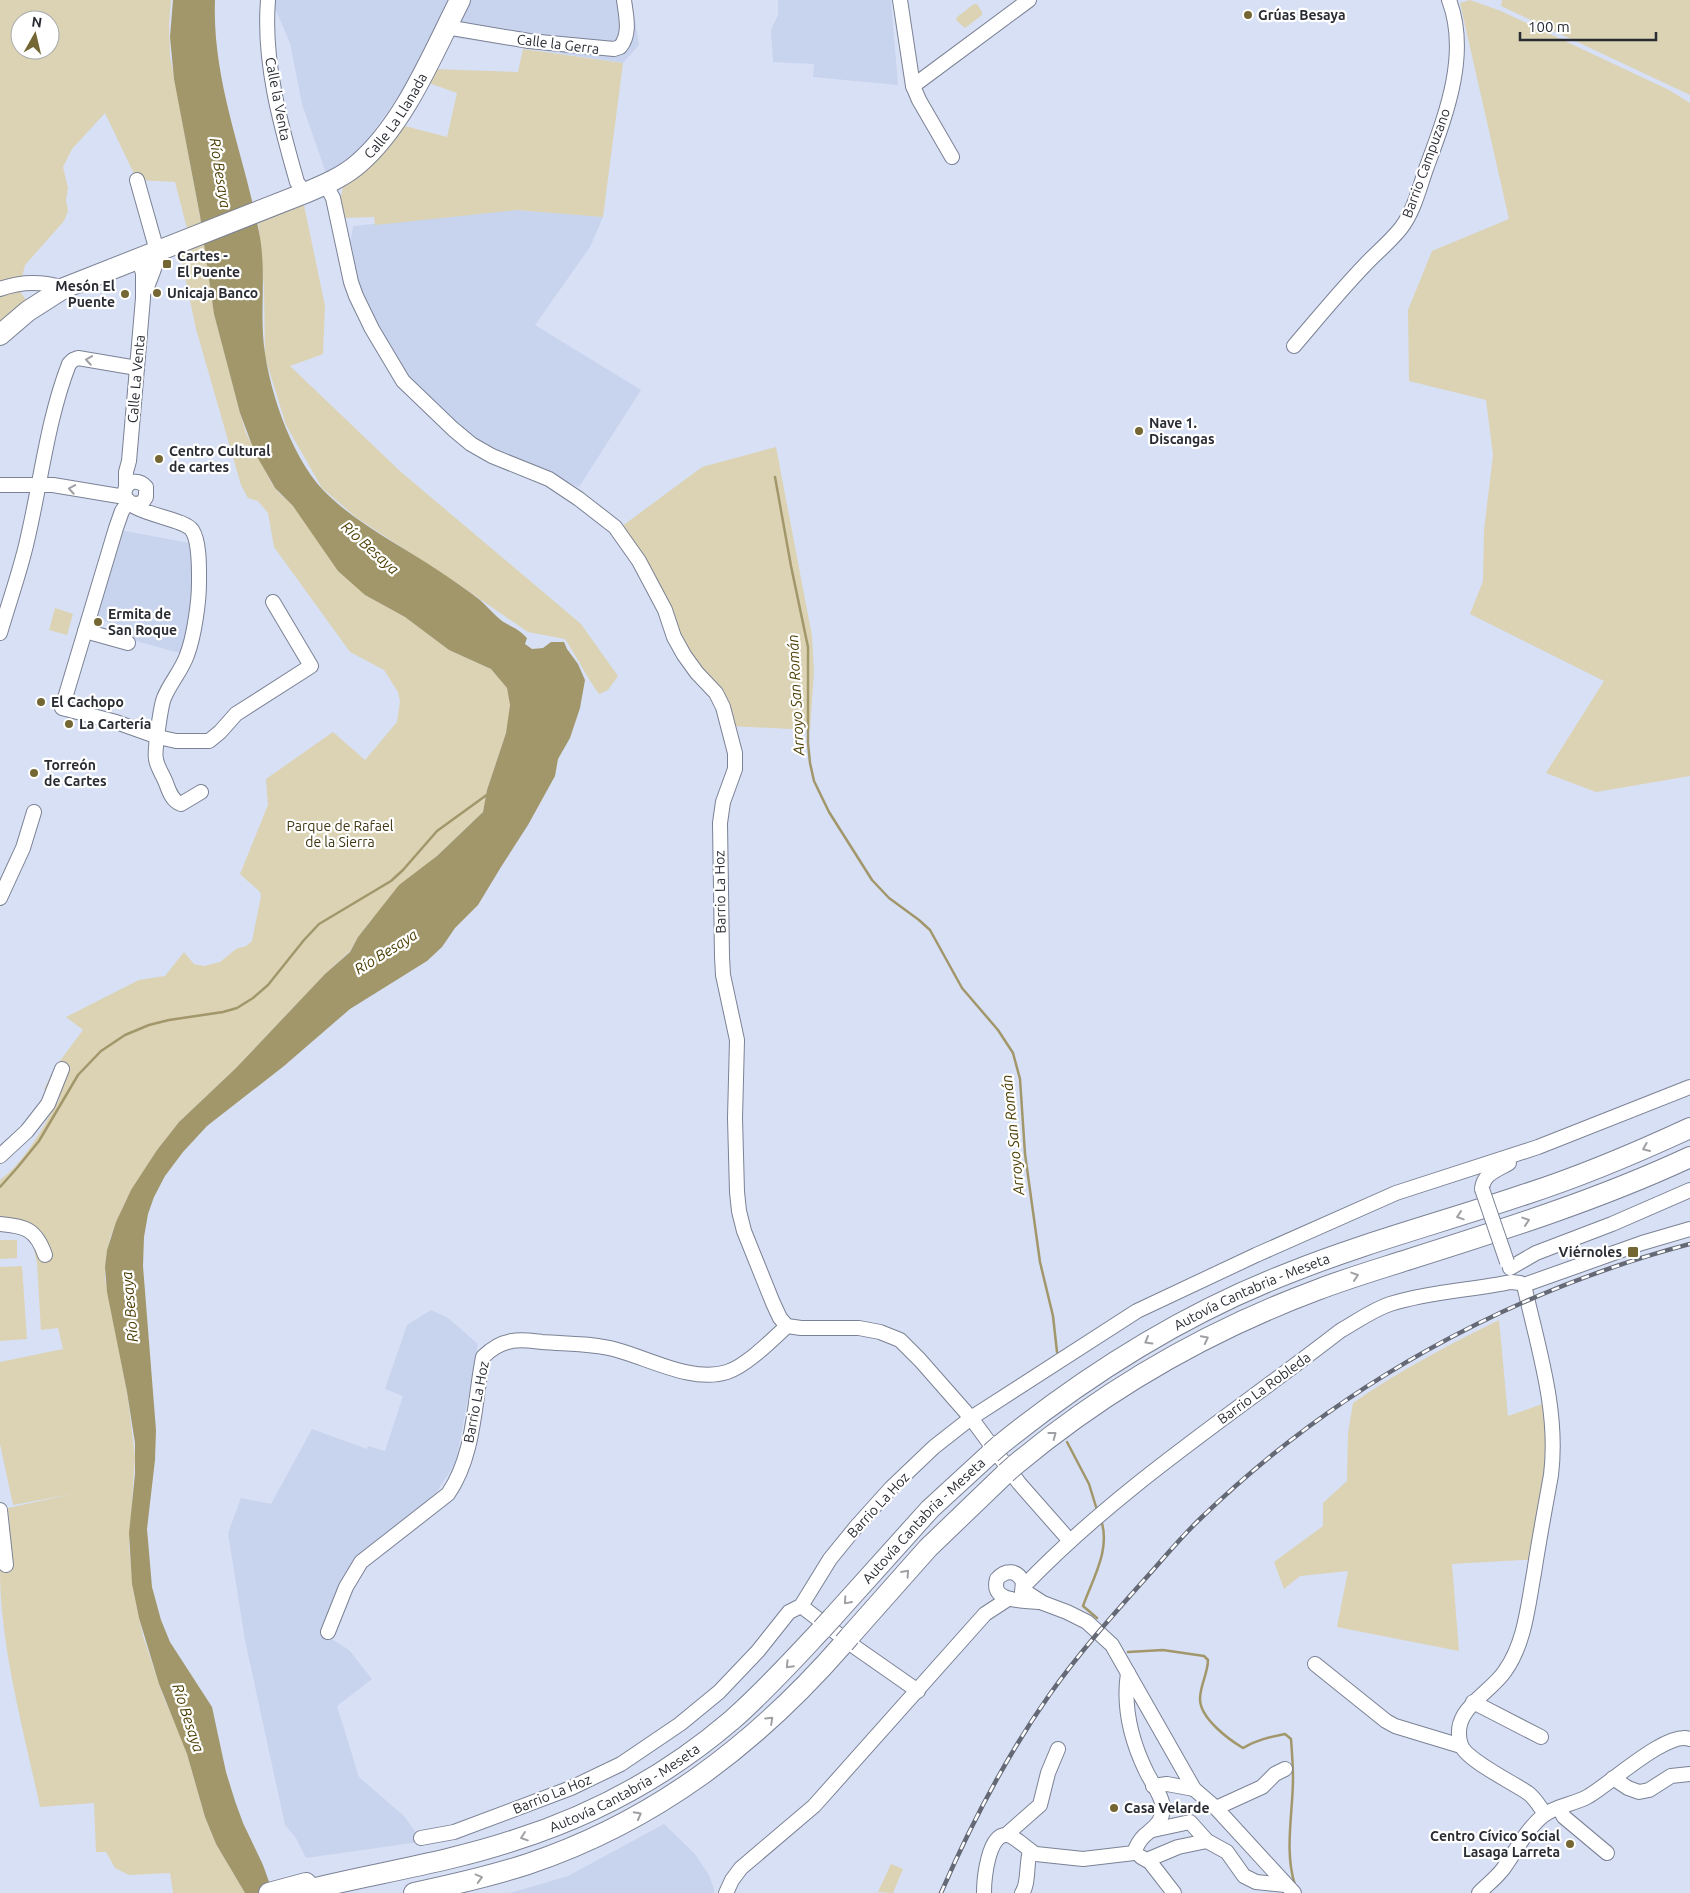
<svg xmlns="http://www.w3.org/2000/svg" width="1690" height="1893" font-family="Ubuntu,sans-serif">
<rect width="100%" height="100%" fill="#d8e0f5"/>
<g fill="#c8d3ed">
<polygon points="274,0 632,0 639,45 623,63 450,37 436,28 406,85 367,141 345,163 326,173 302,104 290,43 275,8"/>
<polygon points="778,0 891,0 898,85 813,77 814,64 773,62 771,30 778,15"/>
<polygon points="517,210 603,217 590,247 535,325 641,390 579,487 473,440 403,376 364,309 345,242 351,239 353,226"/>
<polygon points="120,530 189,543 193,547 197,589 183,654 111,634 113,624 94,617"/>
<polygon points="431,1310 448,1318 478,1344 456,1462 436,1493 362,1556 322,1633 349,1650 372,1679 337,1706 359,1777 404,1816 417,1834 419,1842 306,1858 296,1838 285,1825 245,1640 228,1533 241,1498 271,1504 312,1429 367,1449 368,1446 385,1451 403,1396 385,1389 407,1325"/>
<polygon points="664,1824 694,1853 709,1875 714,1889 714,1893 510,1893 568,1876"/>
</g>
<g fill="#dbd3b3" fill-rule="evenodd">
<path d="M0,0H171L169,25L170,56L202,228L188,232L175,182L137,180L105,113L72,149L63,167L68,188L66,200L68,211L64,221L25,265L19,290L26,300L0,323ZM20,20H50V50H20Z"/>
<polygon points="1470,0 1501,11 1669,90 1690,103 1690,776 1596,792 1546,773 1604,681 1470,614 1483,581 1484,530 1493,455 1486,400 1409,381 1408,310 1432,251 1509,219 1460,3"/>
<polygon points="1502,0 1690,0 1690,95 1501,6"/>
<polygon points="974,4 977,4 982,12 982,15 965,28 956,20 957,17"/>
<polygon points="523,49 623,63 603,217 517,210 375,225 374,217 342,218 339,207 343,186 401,125 447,137 457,93 426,82 434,69 518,72"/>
<path d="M304,205L325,306L323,354L290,366L401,472L581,624L618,676L608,690L599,694C586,676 577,657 565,639L528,632L464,588L357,518L322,488L286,425L265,357L264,287L258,220Z"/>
<path d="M204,241L214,314L240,413L246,433L272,484L278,492L293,506L365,595L405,617L449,650L491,669L507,688L510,705L509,716L506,733L487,790L483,812L437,856L421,869L372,919L358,937L350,951L325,974L236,1068L179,1122L157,1150L126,1200L110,1238L106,1256L105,1279L127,1392L135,1456L129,1546L133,1590L143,1636L163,1696L184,1744L205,1817L216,1844L245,1893H173L170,1873L129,1875L115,1868L106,1852H96L94,1803L40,1807C24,1731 0,1647 0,1570L13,1567L8,1508L72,1494L13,1505L0,1444V1362L63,1349L58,1328L41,1330L37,1263L28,1223L0,1220V1180C27,1160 43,1126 60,1098L44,1089L56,1066L83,1030L66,1017L139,980L165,976L184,952L194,964L204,966L220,962L236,949L246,946L252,941L261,896L260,892L240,874L268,805L266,779L333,732L365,760L397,722L400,701L398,692L384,670L350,652L274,547L268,513L258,501L248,498L241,485L196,329L180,253Z"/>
<polygon points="776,447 812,636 814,672 810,730 730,726 621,527 702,467"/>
<polygon points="55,608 73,614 67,635 49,630"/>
<polygon points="0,1240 17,1240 17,1258 0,1259"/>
<polygon points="22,1266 27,1339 0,1341 0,1267"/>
<path d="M1499,1320L1508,1416L1545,1403L1554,1452L1540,1559L1452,1564L1459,1651L1337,1627L1348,1571L1300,1576L1284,1589L1274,1562L1323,1526V1503L1347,1481L1348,1433L1353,1403C1399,1371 1448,1345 1499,1320Z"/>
<polygon points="891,1864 903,1869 893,1893 878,1892"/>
</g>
<path fill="#a2976b" d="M173,0H215C212,81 244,154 259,232C266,267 261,300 263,335C266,383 290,455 323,490C356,524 401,545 439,571C453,580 467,590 480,600C487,606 494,615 502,621C512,627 519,629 527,638L525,644L532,649L543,648L551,642H564L567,649L578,664L585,680L580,708L570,738L558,759L555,776L528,825L501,867L478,905L455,928L442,947L427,961L350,1009L284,1066L207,1126L183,1152L165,1176L154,1197L148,1214L144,1237L143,1266L156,1430L155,1460L147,1529L152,1587L161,1620L170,1642L212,1707L226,1772L235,1801L243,1823L263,1865L273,1893H245L216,1844L205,1817L187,1754L159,1684L139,1618L132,1584L129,1533L135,1474V1443L127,1392L107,1292L105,1267L107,1250L116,1222L131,1190L157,1150L179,1122L236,1068L325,974L350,952L358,937L399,885L437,856L483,812L487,790L506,733L510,705L507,688L491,669L449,650L405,617L365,595L338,571L293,506L275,488L255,453L240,413L214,314L200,216L174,79L170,37Z"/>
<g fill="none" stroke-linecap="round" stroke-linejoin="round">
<g stroke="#a2976b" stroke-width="2.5">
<polyline points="775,477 791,566 808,647 808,743 810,763 814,781 829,812 872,880 889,898 919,920 930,930 962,988 998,1030 1013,1053 1020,1079 1025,1154 1040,1262 1053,1316 1057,1352"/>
<polyline points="0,1187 17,1168 39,1141 78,1075 101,1051 125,1035 149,1025 169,1020 223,1012 237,1008 253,998 268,985 304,940 319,924 391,881 403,870 437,831 488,794"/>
<polyline points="1067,1442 1089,1484 1097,1510"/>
<path d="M1097,1618L1083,1606C1093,1578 1111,1549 1101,1520"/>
<path d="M1128,1652L1163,1650L1204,1656L1208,1660C1208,1673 1200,1685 1200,1699C1200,1718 1228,1739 1243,1748C1256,1740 1270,1737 1285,1734L1291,1739C1292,1752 1293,1765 1293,1778C1293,1813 1284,1851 1295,1885"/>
</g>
<defs>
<g id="minor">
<path d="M268,0C263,61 280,123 297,182L305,193"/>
<polyline points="900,0 913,86 919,100 952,157"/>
<path d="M446,27L529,41L614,49L620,47C631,34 626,16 624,0"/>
<polyline points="913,86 1029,0"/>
<polyline points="137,180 157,251"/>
<polyline points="326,185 333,198 351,282 356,296 372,329 403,381 453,429 471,444 492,456 549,479 579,499 615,527 639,561 665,610 674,637 684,655 697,673 716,693 723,707 735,753 735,769 723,802 720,823 722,957 723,975 737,1040 735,1118 737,1192 739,1211 744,1231 773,1303 780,1318 787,1326 801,1328 859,1328 880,1332 900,1340 920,1360 971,1418 1019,1483 1070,1541"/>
<path d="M147,288C150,276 159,264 155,252"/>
<path d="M0,289C21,281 42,281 64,288"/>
<path d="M1294,346C1317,319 1340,291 1364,266C1376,253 1390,242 1401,228C1414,211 1419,189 1426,169C1445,117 1470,55 1449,0"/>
<polyline points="0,485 53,485 125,497"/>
<polyline points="126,486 126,472 129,461 143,298 143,273 138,258"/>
<polyline points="129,501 122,511 116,528 62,708 116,722 158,737 176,741 209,741 220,732 236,714 311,666 273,602"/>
<path d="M133,504L142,503L146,497V487C140,480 128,479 125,490C118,514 182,516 192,530C200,542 199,570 199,583C199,602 194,637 187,655C182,670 170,683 164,698C161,705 154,752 156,759C157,767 163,775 166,783C169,791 172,801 181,804L201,792"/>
<polyline points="85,631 128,643"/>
<path d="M0,633C9,602 20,572 27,541C41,482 47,421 69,364L73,360L78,358L137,368"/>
<polyline points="0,898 23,848 34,812"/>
<polyline points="0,1156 27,1131 48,1104 62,1069"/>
<path d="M1482,1189C1483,1174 1497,1170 1509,1163"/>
<path d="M0,1224C25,1226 36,1229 45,1255"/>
<polyline points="1510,1268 1536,1253 1612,1224 1690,1190"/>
<path d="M1524,1285C1538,1348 1559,1411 1551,1475C1545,1508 1539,1540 1534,1573C1528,1605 1525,1643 1505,1671C1490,1694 1449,1710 1461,1745C1466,1760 1514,1783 1528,1793C1535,1798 1540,1807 1545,1814"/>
<polyline points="0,1510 6,1565"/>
<path d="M1024,1586C1118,1488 1233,1414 1340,1331C1356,1322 1372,1310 1390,1304C1428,1292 1472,1290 1511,1282L1520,1283L1524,1285L1642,1243L1690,1229"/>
<polyline points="1023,1590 1043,1603 1067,1612 1087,1622 1112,1645 1194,1789 1216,1808 1294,1893"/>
<path d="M1022,1592L1023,1582C1017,1570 1006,1569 997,1579C990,1603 1023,1600 1038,1602"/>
<polyline points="801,1606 855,1647 918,1691"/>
<path d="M328,1632L346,1587L361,1562L448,1494C475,1455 474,1402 483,1357C491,1349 500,1343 512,1341C521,1339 533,1341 542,1342C567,1344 593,1343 617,1350C650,1359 693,1383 727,1372C746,1366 772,1340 787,1326"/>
<polyline points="1315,1664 1386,1721 1395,1726 1461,1746"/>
<polyline points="1473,1702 1541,1737"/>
<polyline points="1613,1778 1628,1788 1639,1792 1649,1790 1671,1776 1690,1774"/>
<polyline points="1153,1786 1167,1784 1194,1789"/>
<polyline points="1216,1808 1262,1787 1275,1774 1285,1769"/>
<polyline points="1559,1808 1564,1817 1607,1853"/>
<polyline points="1153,1830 1190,1822 1207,1841 1227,1852 1244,1876 1256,1882 1286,1885"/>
<polyline points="1006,1835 1040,1805 1048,1773 1058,1749"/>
<polyline points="421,1838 454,1832 571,1788 621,1764 680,1724 719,1692 758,1651 789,1612 801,1606 830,1559 856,1527 891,1488 934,1447 971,1418 1137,1311 1256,1255 1396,1193 1538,1147 1690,1087"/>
<polyline points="1141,1857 1150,1862 1174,1893"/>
<polyline points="1147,1860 1178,1847 1207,1841"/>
<polyline points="726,1893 732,1880 741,1868 814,1806 985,1614 1008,1599"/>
<path d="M984,1893C984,1880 988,1833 1007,1835C1015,1836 1028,1850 1036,1854L1083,1859L1134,1853C1136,1847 1139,1841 1144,1836C1153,1828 1162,1823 1163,1809C1163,1796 1151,1782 1146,1771C1131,1740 1123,1706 1128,1673"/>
<path d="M1022,1893C1029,1884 1026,1864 1030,1851"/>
<path d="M1479,1893C1487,1885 1496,1878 1503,1869C1516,1851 1527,1828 1544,1815C1556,1806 1574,1804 1587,1797C1609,1785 1667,1730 1690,1739"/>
</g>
<g id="highway">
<path id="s1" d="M0,335L28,311L64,288L305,193C324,185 343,177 358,164C404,125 433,53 460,0"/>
<path id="s2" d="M1000,1445C1088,1374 1183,1314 1289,1273C1366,1242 1447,1221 1526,1194C1582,1176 1636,1153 1690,1128"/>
<path d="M1015,1465C1105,1390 1207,1331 1317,1290C1348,1278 1379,1269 1410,1259C1505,1229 1600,1199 1690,1157"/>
<path id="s3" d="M832,1618L930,1509L991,1453"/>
<polyline points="850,1636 928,1548 1006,1473"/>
<polyline points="269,1893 306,1883"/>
<path id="s4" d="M295,1893C368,1874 443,1864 515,1840C594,1815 669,1774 732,1720C764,1692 793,1660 822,1629"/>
<path d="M414,1893C452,1885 491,1876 528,1864C656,1821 757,1743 844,1643"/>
</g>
</defs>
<use href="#minor" stroke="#7b8295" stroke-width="16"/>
<use href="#highway" stroke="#7b8295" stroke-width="22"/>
<use href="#minor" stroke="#fff" stroke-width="14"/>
<use href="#highway" stroke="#fff" stroke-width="20"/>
<defs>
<path id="rail" d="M941,1893C971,1824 1007,1755 1050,1694C1079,1653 1112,1616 1145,1579C1163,1559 1181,1537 1201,1518C1336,1387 1508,1292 1690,1244"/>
</defs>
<use href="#rail" stroke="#646975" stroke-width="4.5"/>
<use href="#rail" stroke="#fff" stroke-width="2.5" stroke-dasharray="8" stroke-linecap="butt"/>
<defs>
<polyline id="minor-bridge" points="1482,1189 1507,1262"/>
<g id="highway-bridge">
<polyline points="991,1453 1000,1445"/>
<polyline points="1006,1473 1015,1465"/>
<polyline points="822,1629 832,1618"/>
<polyline points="844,1643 850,1636"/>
</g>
</defs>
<use href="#minor-bridge" stroke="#7b8295" stroke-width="16" stroke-linecap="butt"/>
<use href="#highway-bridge" stroke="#7b8295" stroke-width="22" stroke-linecap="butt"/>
<use href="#minor-bridge" stroke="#fff" stroke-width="14"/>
<use href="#highway-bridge" stroke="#fff" stroke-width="20"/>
</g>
<defs><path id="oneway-chevron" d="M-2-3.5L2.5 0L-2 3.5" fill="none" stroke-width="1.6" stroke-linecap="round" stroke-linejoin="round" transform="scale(1.25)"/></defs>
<g stroke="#9fa0a3">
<use href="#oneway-chevron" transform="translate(89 360) rotate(-171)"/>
<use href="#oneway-chevron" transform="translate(72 489) rotate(-170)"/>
<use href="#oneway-chevron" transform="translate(1646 1148) rotate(157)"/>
<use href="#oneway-chevron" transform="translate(1460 1216) rotate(162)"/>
<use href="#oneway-chevron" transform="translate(1526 1221) rotate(-18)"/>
<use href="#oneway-chevron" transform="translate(1355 1276) rotate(-18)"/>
<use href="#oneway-chevron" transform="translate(1205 1339) rotate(-27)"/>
<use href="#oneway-chevron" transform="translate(1148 1341) rotate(150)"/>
<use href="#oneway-chevron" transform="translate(1053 1435) rotate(-37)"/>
<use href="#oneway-chevron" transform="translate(906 1573) rotate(-48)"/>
<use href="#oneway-chevron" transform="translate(847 1601) rotate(131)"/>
<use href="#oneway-chevron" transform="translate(789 1665) rotate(134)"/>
<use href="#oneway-chevron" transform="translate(770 1720) rotate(-43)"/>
<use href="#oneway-chevron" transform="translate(638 1815) rotate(-28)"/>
<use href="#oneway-chevron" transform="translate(524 1837) rotate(161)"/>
<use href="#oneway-chevron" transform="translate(479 1878) rotate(-15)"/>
</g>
<g fill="#746734" stroke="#fff" stroke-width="2">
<circle cx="1248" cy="15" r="5"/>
<rect x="162" y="259" width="10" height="10" rx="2.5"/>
<circle cx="157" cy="293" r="5"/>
<circle cx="125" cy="294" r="5"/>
<circle cx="1139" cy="431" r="5"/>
<circle cx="159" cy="459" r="5"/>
<circle cx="98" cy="622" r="5"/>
<circle cx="41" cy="702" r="5"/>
<circle cx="69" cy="724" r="5"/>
<circle cx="34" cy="773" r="5"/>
<rect x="1627" y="1246" width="12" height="12" rx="2.5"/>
<circle cx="1114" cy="1808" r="5"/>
<circle cx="1570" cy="1844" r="5"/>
</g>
<g text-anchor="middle" stroke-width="4.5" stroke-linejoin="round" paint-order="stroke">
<g font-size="14" font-weight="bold" fill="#292c33" stroke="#fff" text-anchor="start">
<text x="1258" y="20">Grúas Besaya</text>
<text x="177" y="261">Cartes -<tspan x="177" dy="16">El Puente</tspan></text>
<text x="115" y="291" text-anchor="end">Mesón El<tspan x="115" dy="16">Puente</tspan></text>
<text x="167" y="298">Unicaja Banco</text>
<text x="1149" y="428">Nave 1.<tspan x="1149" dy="16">Discangas</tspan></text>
<text x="169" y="456">Centro Cultural<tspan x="169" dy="16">de cartes</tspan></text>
<text x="108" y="619">Ermita de<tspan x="108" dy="16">San Roque</tspan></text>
<text x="51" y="707">El Cachopo</text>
<text x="79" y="729">La Cartería</text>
<text x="44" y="770">Torreón<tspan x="44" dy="16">de Cartes</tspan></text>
<text x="1622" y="1257" text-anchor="end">Viérnoles</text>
<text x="1124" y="1813">Casa Velarde</text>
<text x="1560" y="1841" text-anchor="end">Centro Cívico Social<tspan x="1560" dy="16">Lasaga Larreta</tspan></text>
</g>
<g font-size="14" fill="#292c33" stroke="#fff">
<text transform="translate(558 44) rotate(7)" y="5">Calle la Gerra</text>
<text transform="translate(278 99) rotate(79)" y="5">Calle la Venta</text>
<text dy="5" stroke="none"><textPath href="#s1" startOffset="461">Calle La Llanada</textPath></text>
<text transform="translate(1426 163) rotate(-70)" y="5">Barrio Campuzano</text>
<text transform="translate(136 379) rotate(-85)" y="5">Calle La Venta</text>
<text transform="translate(720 892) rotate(-91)" y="5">Barrio La Hoz</text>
<text dy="5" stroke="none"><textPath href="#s2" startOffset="296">Autovía Cantabria - Meseta</textPath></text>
<text transform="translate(1264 1388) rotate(-36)" y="5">Barrio La Robleda</text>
<text transform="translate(476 1402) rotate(-79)" y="5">Barrio La Hoz</text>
<text transform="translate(878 1505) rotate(-47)" y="5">Barrio La Hoz</text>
<text dy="5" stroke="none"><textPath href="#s3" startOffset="134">Autovía Cantabria - Meseta</textPath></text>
<text dy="5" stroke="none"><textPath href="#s4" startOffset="348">Autovía Cantabria - Meseta</textPath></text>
<text transform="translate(552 1794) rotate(-22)" y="5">Barrio La Hoz</text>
</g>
<g font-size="14" fill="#403712" stroke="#fff">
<text x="340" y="831">Parque de Rafael<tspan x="340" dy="16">de la Sierra</tspan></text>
</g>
<g font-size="15" font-style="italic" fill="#4c3f04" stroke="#fff">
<text transform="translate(220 173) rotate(81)" y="5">Río Besaya</text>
<text transform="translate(370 548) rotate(42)" y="5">Río Besaya</text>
<text transform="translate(796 695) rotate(-93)" y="5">Arroyo San Román</text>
<text transform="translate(386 952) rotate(-32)" y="5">Río Besaya</text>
<text transform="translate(1013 1135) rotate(-96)" y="5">Arroyo San Román</text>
<text transform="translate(130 1307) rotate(-95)" y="5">Río Besaya</text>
<text transform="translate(188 1718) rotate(72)" y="5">Río Besaya</text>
</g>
</g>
<g transform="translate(35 35) rotate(8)"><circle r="24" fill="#ffffff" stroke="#a9abad"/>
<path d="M0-4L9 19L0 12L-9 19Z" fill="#746734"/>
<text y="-8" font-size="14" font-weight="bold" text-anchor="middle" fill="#292c33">N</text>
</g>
<path d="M1520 32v8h136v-8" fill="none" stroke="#292c33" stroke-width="2.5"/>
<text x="1528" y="32" font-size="15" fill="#292c33" stroke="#ffffff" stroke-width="4" paint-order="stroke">100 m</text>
</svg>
